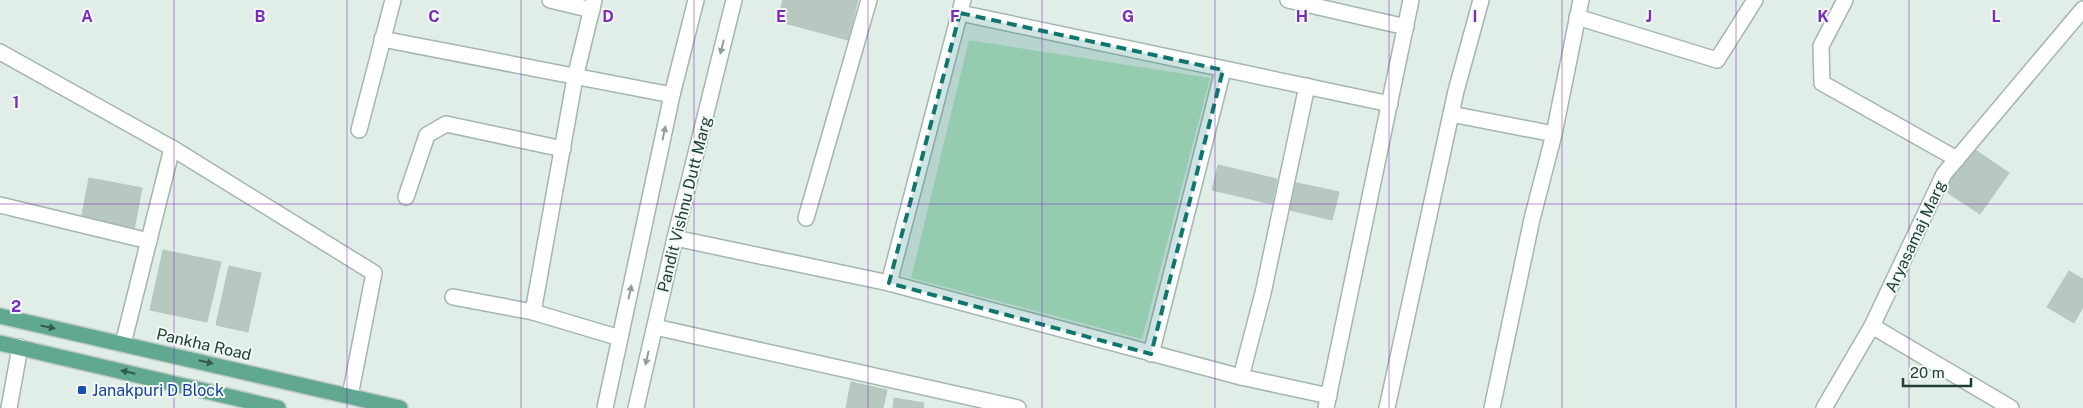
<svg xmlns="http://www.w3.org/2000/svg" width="2083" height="408" font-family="'Public Sans',sans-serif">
<rect width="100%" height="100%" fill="#e1ede7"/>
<polygon fill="#b7e1c0" points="969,40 1210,78 1142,339 911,278"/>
<g fill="#b6c8c0" stroke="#b2c7be">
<polygon points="783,0 858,0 848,40 777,21"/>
<polygon points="1971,147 2009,173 1980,214 1942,189"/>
<polygon points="1218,165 1277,179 1272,204 1212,190"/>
<polygon points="89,178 142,188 134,230 81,220"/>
<polygon points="1288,181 1339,192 1332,220 1281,208"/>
<polygon points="163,250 221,262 207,322 150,310"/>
<polygon points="229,266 261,273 248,332 216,325"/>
<polygon points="2069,271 2083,279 2083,307 2074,323 2047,307"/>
<polygon points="851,382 887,390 883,408 846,408"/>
<polygon points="894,398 924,403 923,408 893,408"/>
</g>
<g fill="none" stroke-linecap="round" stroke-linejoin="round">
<defs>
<g id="minor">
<polyline points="550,0 592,10"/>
<polyline points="1288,0 1406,27"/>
<polyline points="1845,0 1821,46 1822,83 1957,159"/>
<polyline points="960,13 1390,104"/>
<polyline points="1577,17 1717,60 1755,0"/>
<polyline points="382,39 672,95"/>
<polyline points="0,52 172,148 374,273 350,396"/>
<polyline points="1451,114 1554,134"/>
<polyline points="359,130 393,0"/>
<polyline points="406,197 427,135 446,124 563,149"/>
<polyline points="0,205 149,241"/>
<polyline points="806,218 869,0"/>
<polyline points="675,238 889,283 1241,377 1329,396"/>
<polyline points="889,283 963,0"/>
<polyline points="453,297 533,312 620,338"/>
<polyline points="533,312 575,78 594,0"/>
<polyline points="1872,326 2011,408"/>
<polyline points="655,327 1018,408"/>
<polyline points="123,344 172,148"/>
<polyline points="1151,354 1223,70"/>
<polyline points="1241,377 1263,293 1307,86"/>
<polyline points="9,408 20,347"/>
<polyline points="1326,408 1411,0"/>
<polyline points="1387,408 1456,91 1481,0"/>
<polyline points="1492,408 1532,219 1554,134 1581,0"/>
<polyline points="1824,408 1872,326 1944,174 2083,9"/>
</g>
<g id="tertiary">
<polyline points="605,408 672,95 696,0"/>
<polyline points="636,408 675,238 734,0"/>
</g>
<g id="primary">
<polyline points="0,316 400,408"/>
<polyline points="0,343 278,408"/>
</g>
</defs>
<use href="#minor" stroke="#a3b6ae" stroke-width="18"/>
<use href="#tertiary" stroke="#a3b6ae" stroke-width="18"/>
<use href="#primary" stroke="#c0cac6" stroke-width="18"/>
<use href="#minor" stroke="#fff" stroke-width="15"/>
<use href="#tertiary" stroke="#fff" stroke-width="15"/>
<use href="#primary" stroke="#60a892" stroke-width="15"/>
</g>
<defs><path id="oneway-solid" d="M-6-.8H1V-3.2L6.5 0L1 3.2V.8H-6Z" transform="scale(1.25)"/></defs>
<g fill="#8fa09a">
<use href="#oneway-solid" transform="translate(722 47) rotate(104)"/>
<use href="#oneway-solid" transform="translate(664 133) rotate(-78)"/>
<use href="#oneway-solid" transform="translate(630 292) rotate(-78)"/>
<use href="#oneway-solid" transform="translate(647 358) rotate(103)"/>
</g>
<g fill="#2f5a4c">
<use href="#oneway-solid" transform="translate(48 327) rotate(12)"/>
<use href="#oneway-solid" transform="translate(206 362) rotate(13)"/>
<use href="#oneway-solid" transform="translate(128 372) rotate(-167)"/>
</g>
<path fill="#0f766e" fill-opacity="0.2" stroke="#0f766e" stroke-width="4" stroke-dasharray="10 6" stroke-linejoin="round" d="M960,13L1223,70L1151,354L889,283Z"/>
<path fill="none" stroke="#7b2cbf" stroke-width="1" stroke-opacity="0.55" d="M174,0V408M347,0V408M521,0V408M694,0V408M868,0V408M1042,0V408M1215,0V408M1389,0V408M1562,0V408M1736,0V408M1909,0V408M0,204H2083"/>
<rect fill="#1a4fb4" stroke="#f2f9f5" stroke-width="2" x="77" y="385" width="10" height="10" rx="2.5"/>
<g text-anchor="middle" stroke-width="4" stroke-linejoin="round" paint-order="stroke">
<g font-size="16" fill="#1f4035" stroke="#f2f9f5">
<text transform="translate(684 204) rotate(-76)" y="6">Pandit Vishnu Dutt Marg</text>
<text transform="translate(1915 236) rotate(-65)" y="6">Aryasamaj Marg</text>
<text transform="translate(204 344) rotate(13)" y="6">Pankha Road</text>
</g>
<g font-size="16" fill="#164399" stroke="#f2f9f5" text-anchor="start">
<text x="92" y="396">Janakpuri D Block</text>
</g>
</g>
<g font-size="16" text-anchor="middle" font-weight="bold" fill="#7b2cbf" stroke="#f2f9f5" stroke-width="4" stroke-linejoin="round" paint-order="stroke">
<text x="87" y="22">A</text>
<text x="260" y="22">B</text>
<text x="434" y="22">C</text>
<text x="608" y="22">D</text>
<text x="781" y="22">E</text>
<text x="955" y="22">F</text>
<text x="1128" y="22">G</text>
<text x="1302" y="22">H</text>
<text x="1475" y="22">I</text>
<text x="1649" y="22">J</text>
<text x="1823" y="22">K</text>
<text x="1996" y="22">L</text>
<text x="16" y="108">1</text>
<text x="16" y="312">2</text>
</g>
<path d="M1903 378v8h68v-8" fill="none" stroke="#1f4035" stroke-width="2.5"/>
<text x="1910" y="378" font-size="15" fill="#1f4035" stroke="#f2f9f5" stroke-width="4" paint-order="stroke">20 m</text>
</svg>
